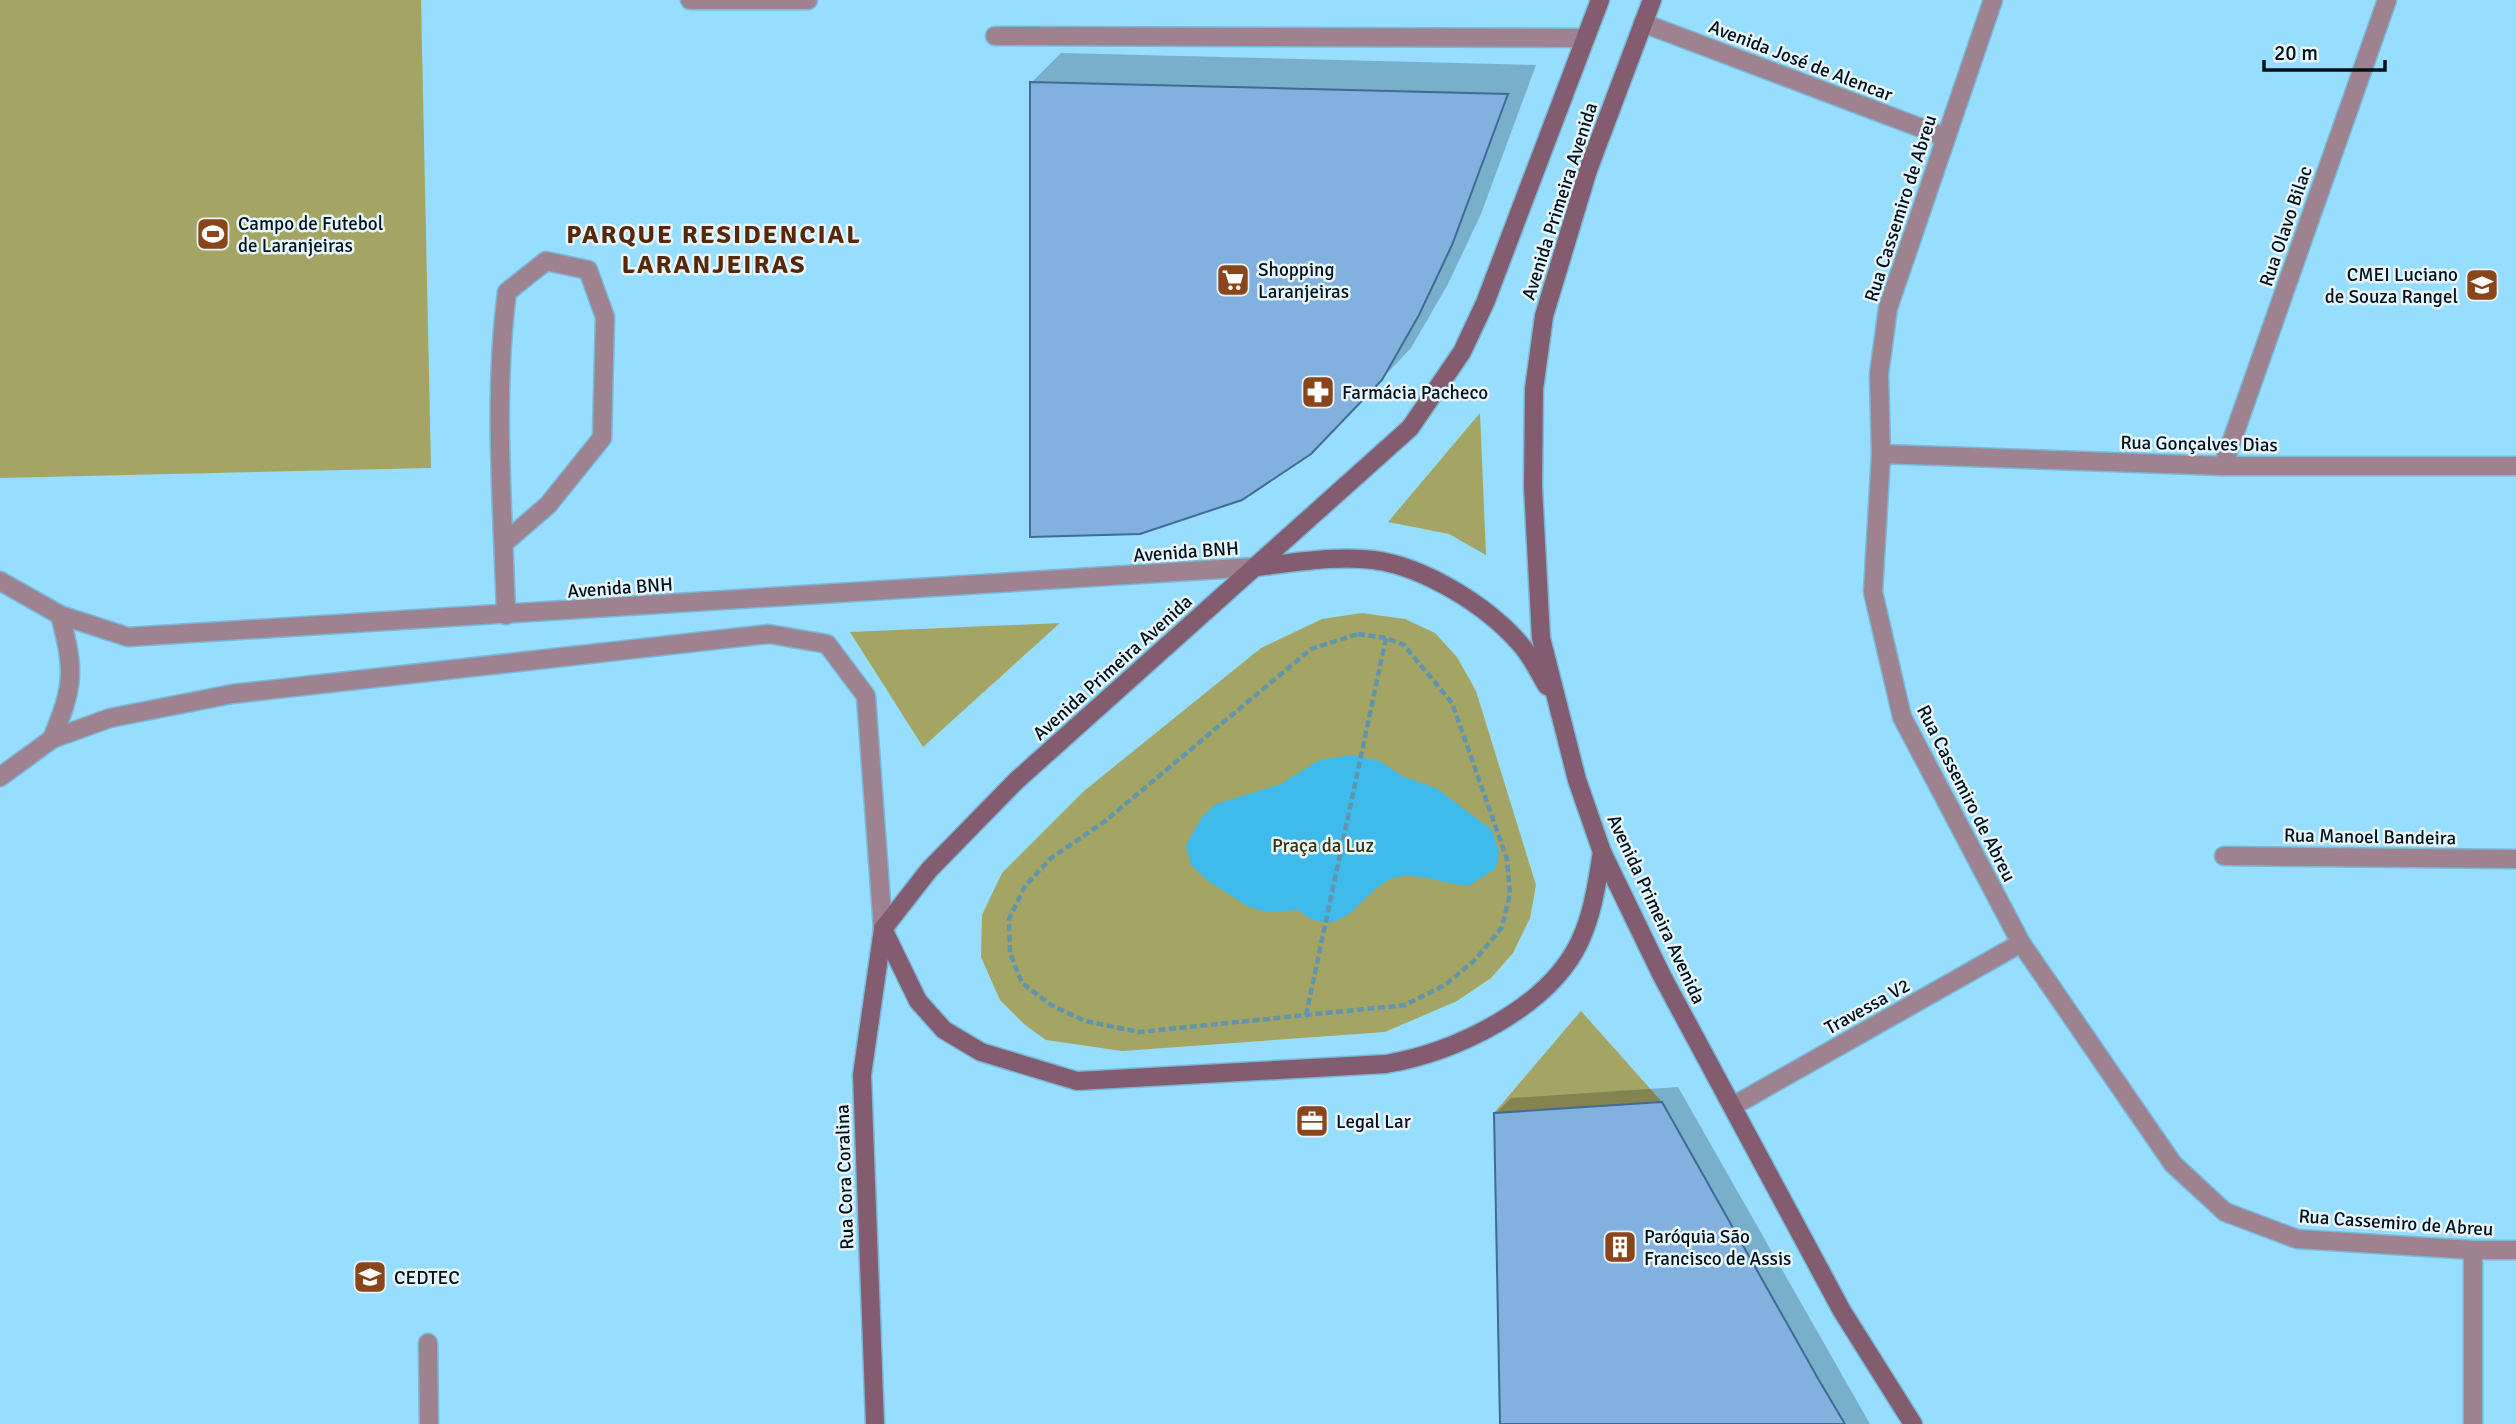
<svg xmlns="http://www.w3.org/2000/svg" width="2516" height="1424" font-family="Signika,sans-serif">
<rect width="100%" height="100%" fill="#96ddfe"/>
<g fill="#a4a564">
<polygon points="0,0 421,0 431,468 0,478"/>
<polygon points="1480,413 1486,555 1449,534 1388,522"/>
<polygon points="1362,613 1405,619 1435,633 1457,657 1476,691 1536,885 1530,918 1513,953 1491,978 1457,1001 1385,1032 1122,1051 1046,1040 1024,1024 1000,1000 981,957 982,915 1002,873 1084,791 1261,648 1322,619"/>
<polygon points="1060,623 923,747 850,632"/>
<polygon points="1581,1011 1662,1102 1494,1113"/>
</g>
<path fill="#3ebaeb" d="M1352,755L1380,761L1402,776L1436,788L1492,830L1499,852L1496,868L1469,886C1446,885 1418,871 1394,878C1361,888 1344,948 1298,910L1266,912L1247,906L1207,880L1191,865L1186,845L1202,817L1216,804L1281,784L1319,760Z"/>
<g fill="#0003">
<polygon points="1061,53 1536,65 1481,214 1448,284 1411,348 1340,423 1031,83"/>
<polygon points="1678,1087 1870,1424 1501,1424 1495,1114 1511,1098"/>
</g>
<g fill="#82b0df" stroke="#3f6b96" stroke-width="2">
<polygon points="1030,82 1508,94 1452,245 1419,315 1382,380 1311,454 1242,500 1140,534 1030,537"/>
<polygon points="1662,1102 1820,1382 1845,1424 1500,1424 1494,1113"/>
</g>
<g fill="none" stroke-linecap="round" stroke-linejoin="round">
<defs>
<g id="service">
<polyline points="690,0 808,0"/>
<polyline points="995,36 1585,38"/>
<path d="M504,543L548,505L602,438L605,317L588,270L546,261L507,292C493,398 503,508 506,615"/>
<polyline points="428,1343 429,1424"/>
</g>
<g id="minor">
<polyline points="1993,0 1888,308 1879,374 1881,454 1873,592 1902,717 2021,943 2173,1164 2225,1212 2297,1239 2473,1250 2516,1250"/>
<polyline points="1643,23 1945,137"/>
<polyline points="1881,454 2223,466 2516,466"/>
<polyline points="2223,466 2387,0"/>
<polyline points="2224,856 2516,859"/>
<polyline points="1733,1106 2021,943"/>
<polyline points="2473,1424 2473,1250"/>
</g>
<g id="tertiary">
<polyline points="0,581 60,615 128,637 1255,567"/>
<path d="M52,739C74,685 75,672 60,615"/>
<polyline points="0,777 52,739 110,718 232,694 769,634 827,644 866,696 883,929"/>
</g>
<g id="secondary">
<polyline points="1652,0 1588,170 1544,316 1534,389 1533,487 1541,638 1577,780 1602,852 1662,976 1842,1311 1913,1424"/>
<path d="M1255,567C1294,563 1335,555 1374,560C1425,567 1488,606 1521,645C1532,657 1539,673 1547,686"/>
<polyline points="883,929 929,870 1016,781 1410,428 1462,352 1485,303 1600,0"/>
<path d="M883,929L918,1001L944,1030L981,1052L1077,1081L1386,1064C1455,1052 1549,1008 1580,941C1593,913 1597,883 1602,852"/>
<polyline points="875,1424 862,1075 883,929"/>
</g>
</defs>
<use href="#service" stroke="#7bb8d5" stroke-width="21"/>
<use href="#minor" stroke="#7bb8d5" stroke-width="21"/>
<use href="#tertiary" stroke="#7bb8d5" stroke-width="21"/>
<use href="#secondary" stroke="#7bb8d5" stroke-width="21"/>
<g stroke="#6195ad" stroke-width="4.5" stroke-dasharray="7 3.5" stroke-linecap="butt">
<polygon points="1358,634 1386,638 1404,645 1452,703 1507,859 1510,894 1502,927 1475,960 1445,985 1405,1005 1139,1032 1085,1021 1051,1005 1022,983 1010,953 1009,919 1025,886 1051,858 1104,822 1311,649"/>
<polyline points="1306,1015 1386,638"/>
</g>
<use href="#service" stroke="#9e828f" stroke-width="18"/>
<use href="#minor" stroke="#9e828f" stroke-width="18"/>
<use href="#tertiary" stroke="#9e828f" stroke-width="18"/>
<use href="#secondary" stroke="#835c6f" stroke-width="18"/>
</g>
<defs>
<symbol id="stadium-square" viewBox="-11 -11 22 22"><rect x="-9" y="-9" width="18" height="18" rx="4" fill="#8a451a" stroke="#e8f5fc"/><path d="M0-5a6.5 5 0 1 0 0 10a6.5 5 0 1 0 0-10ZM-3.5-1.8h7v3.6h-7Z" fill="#fff"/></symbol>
<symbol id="supermarket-square" viewBox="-11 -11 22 22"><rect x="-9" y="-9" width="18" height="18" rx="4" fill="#8a451a" stroke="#e8f5fc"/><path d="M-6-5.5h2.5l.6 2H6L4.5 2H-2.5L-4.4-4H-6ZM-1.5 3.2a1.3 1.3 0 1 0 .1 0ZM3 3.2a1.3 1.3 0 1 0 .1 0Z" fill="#fff"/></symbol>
<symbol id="school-square" viewBox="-11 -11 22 22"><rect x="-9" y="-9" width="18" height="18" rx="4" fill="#8a451a" stroke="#e8f5fc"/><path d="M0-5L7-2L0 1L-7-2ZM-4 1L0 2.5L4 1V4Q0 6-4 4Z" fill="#fff"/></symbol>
<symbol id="pharmacy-square" viewBox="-11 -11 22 22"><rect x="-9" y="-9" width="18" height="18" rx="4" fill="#8a451a" stroke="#e8f5fc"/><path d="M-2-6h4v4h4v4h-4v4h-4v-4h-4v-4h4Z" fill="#fff"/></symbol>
<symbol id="office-square" viewBox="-11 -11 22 22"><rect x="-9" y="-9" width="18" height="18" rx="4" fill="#8a451a" stroke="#e8f5fc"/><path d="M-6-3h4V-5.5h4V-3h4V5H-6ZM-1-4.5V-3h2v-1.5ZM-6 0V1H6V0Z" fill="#fff"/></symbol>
<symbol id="building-square" viewBox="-11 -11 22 22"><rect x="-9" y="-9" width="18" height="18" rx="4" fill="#8a451a" stroke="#e8f5fc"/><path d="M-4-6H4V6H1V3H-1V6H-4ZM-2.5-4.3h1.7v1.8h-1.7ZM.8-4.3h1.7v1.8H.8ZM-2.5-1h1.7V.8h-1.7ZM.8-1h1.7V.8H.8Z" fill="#fff"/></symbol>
<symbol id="university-square" viewBox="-11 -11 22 22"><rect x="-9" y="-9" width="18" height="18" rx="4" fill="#8a451a" stroke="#e8f5fc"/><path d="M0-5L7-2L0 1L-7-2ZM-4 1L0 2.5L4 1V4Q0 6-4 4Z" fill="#fff"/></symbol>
</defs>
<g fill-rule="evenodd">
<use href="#stadium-square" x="194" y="215" width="38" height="38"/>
<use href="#supermarket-square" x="1214" y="261" width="38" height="38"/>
<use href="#school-square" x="2463" y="266" width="38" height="38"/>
<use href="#pharmacy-square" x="1299" y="373" width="38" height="38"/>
<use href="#office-square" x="1293" y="1102" width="38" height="38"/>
<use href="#building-square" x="1601" y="1228" width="38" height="38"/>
<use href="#university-square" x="351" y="1258" width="38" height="38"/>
</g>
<g text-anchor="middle" stroke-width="5" stroke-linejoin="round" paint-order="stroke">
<g font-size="19" fill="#00111a" stroke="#e8f5fc">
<text transform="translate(1801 60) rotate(21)" y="7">Avenida José de Alencar</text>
<text transform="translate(1559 201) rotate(-72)" y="7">Avenida Primeira Avenida</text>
<text transform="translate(1900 208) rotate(-72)" y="7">Rua Cassemiro de Abreu</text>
<text transform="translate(2285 226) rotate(-71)" y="7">Rua Olavo Bilac</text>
<text transform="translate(2199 443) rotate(1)" y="7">Rua Gonçalves Dias</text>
<text transform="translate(1186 551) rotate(-4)" y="7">Avenida BNH</text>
<text transform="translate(620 587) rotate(-4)" y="7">Avenida BNH</text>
<text transform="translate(1112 667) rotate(-42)" y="7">Avenida Primeira Avenida</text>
<text transform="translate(1967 793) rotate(63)" y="7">Rua Cassemiro de Abreu</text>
<text transform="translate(2370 836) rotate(1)" y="7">Rua Manoel Bandeira</text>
<text transform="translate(1657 909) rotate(65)" y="7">Avenida Primeira Avenida</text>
<text transform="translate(1867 1006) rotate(-29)" y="7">Travessa V2</text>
<text transform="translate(844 1177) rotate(-92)" y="7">Rua Cora Coralina</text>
<text transform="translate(2396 1222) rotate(4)" y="7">Rua Cassemiro de Abreu</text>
</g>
<g font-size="19" fill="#00111a" stroke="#e8f5fc" text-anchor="start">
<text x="238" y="230">Campo de Futebol<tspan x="238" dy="22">de Laranjeiras</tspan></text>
<text x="1258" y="276">Shopping<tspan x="1258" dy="22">Laranjeiras</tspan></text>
<text x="2458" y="281" text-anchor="end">CMEI Luciano<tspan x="2458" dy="22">de Souza Rangel</tspan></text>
<text x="1342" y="399">Farmácia Pacheco</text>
<text x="1336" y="1128">Legal Lar</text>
<text x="1644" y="1243">Paróquia São<tspan x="1644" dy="22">Francisco de Assis</tspan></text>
<text x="394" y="1284">CEDTEC</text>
</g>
<g font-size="19" fill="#363608" stroke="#e8f5fc">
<text x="1323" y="852">Praça da Luz</text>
</g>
<g font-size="26" font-weight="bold" letter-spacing="2" fill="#562809" stroke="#e8f5fc">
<text x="714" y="243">PARQUE RESIDENCIAL<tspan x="714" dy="30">LARANJEIRAS</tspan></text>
</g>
</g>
<path d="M2264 60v10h121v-10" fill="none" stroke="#00111a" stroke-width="3.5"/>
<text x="2274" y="60" font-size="21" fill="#00111a" stroke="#e8f5fc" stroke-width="5" paint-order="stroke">20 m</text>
</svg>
